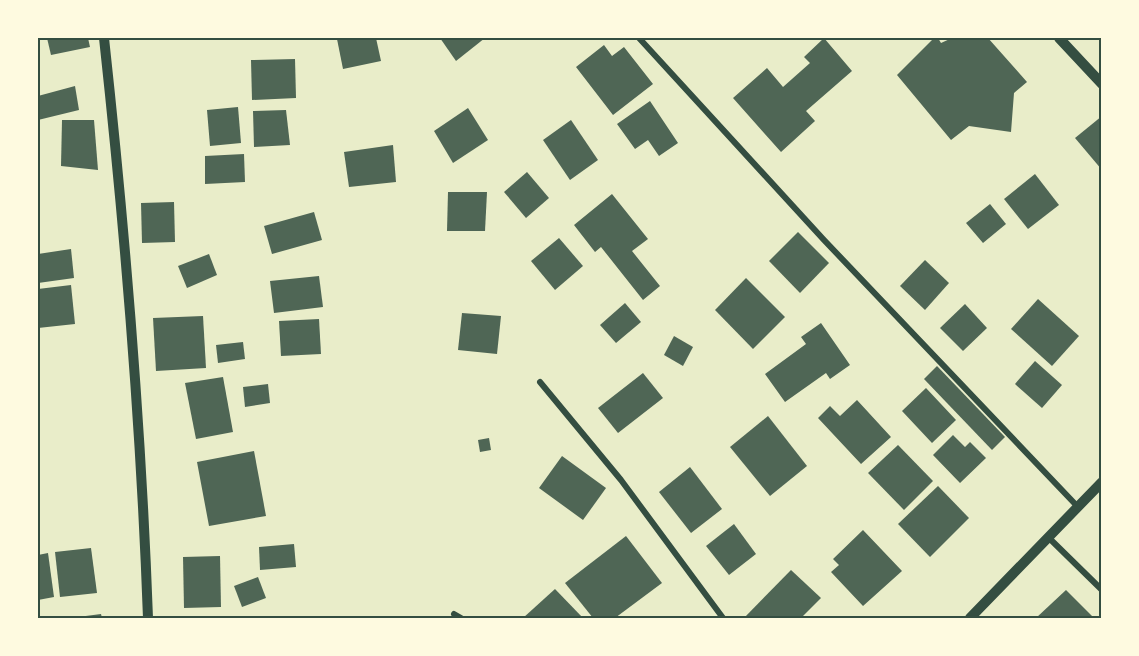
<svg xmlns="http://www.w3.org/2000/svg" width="1139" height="656" font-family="Lora,serif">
<rect width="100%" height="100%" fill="#e9edc9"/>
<g fill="#4f6655">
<polygon points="47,38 88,38 90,47 51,55"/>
<polygon points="346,38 376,38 381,61 343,69 337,39"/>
<polygon points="440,38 485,38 456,61"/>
<polygon points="824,38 852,71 806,111 815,121 781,152 733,98 767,68 783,87 810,63 804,57"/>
<polygon points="934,38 938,38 941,43 952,38 988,38 1027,82 1014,93 1011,132 969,126 951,140 897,75"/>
<polygon points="604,45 612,56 624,47 653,84 613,115 576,67"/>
<polygon points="295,59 296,98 252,100 251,60"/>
<polygon points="75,86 79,110 38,120 38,96"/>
<polygon points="650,101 678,143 659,156 648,140 635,149 617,124"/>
<polygon points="238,107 241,143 210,146 207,110"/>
<polygon points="468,108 488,140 453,163 434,131"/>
<polygon points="286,110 290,145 254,147 253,111"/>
<polygon points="1102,116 1102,170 1075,138"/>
<polygon points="62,120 94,120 98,170 61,166"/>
<polygon points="571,120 598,160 570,180 543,140"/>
<polygon points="393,145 396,182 349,187 344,152"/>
<polygon points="244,154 245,182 205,184 205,156"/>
<polygon points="527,172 549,198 526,218 504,192"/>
<polygon points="1035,174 1059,205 1028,229 1004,199"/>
<polygon points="448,192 487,192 485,231 447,231"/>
<polygon points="612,194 648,239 632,251 660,286 643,300 601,247 595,252 574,225"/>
<polygon points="174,202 175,242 142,243 141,203"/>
<polygon points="990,204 1006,224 983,243 966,223"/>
<polygon points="314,212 322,240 272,254 264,226"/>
<polygon points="798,232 829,263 800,293 769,261"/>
<polygon points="559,238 583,266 555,290 531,261"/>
<polygon points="71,249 74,278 38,283 38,254"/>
<polygon points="209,254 217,275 187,288 178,266"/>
<polygon points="925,260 949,283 925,310 900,286"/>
<polygon points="319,276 323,307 274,313 270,281"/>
<polygon points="746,278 785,317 753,349 715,310"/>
<polygon points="71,285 75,324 38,328 38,289"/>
<polygon points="1038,299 1079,336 1052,366 1011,329"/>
<polygon points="625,303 641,322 616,343 600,325"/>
<polygon points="965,304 987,328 963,351 940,328"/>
<polygon points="462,313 501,316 497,354 458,350"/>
<polygon points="203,316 206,368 156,371 153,318"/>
<polygon points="319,319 321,354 281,356 279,321"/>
<polygon points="821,323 850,365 830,379 826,373 785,402 765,374 806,344 801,337"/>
<polygon points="674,336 693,347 683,366 664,355"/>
<polygon points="243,342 245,359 218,363 216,345"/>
<polygon points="1035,361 1062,385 1042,408 1015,384"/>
<polygon points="937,366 1005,437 992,450 924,379"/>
<polygon points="643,373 663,398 618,433 598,408"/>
<polygon points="223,377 233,432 196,439 185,383"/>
<polygon points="268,384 270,403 245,407 243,387"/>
<polygon points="926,388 956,420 932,443 902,411"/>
<polygon points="857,400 891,437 861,464 818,418 830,406 840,416"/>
<polygon points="768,416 807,466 770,496 730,447"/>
<polygon points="953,435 965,447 970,442 986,458 960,483 933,455"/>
<polygon points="489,438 491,450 480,452 478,440"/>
<polygon points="898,445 933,481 904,510 868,473"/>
<polygon points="254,451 266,516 209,526 197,462"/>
<polygon points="562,456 606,488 583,520 539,488"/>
<polygon points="690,467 722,509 691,533 659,492"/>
<polygon points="938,486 969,518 930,557 898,524"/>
<polygon points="734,524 756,554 729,575 706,546"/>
<polygon points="863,530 902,571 863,606 831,572 839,565 833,559"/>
<polygon points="626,536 662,583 615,618 593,618 565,583"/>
<polygon points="294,544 296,567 260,570 259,547"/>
<polygon points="91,548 97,593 60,597 55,552"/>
<polygon points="48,553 54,597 38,600 38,555"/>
<polygon points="220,556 221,607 184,608 183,557"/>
<polygon points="791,570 821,598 801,618 744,618"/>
<polygon points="258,577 266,598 242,607 234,586"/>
<polygon points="555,589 583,618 523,618"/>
<polygon points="1066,590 1094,618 1036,618"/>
<polygon points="101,614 102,618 78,618 78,617"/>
</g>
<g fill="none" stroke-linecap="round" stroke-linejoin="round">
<g stroke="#344e41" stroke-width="6">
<polyline points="639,38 824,240 1078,507"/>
<polyline points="540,382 621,480 723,618"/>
<polyline points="1049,538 1102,590"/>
<polyline points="454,614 461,618"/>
</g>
<g stroke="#344e41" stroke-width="10">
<path d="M104,38C125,231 141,424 148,618"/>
<polyline points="1059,38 1102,84"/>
<polyline points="970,618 1102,482"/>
</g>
</g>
<rect width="1139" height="656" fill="none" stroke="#fefae0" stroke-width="78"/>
<rect x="39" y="39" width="1061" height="578" fill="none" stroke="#344e41" stroke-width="2"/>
</svg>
